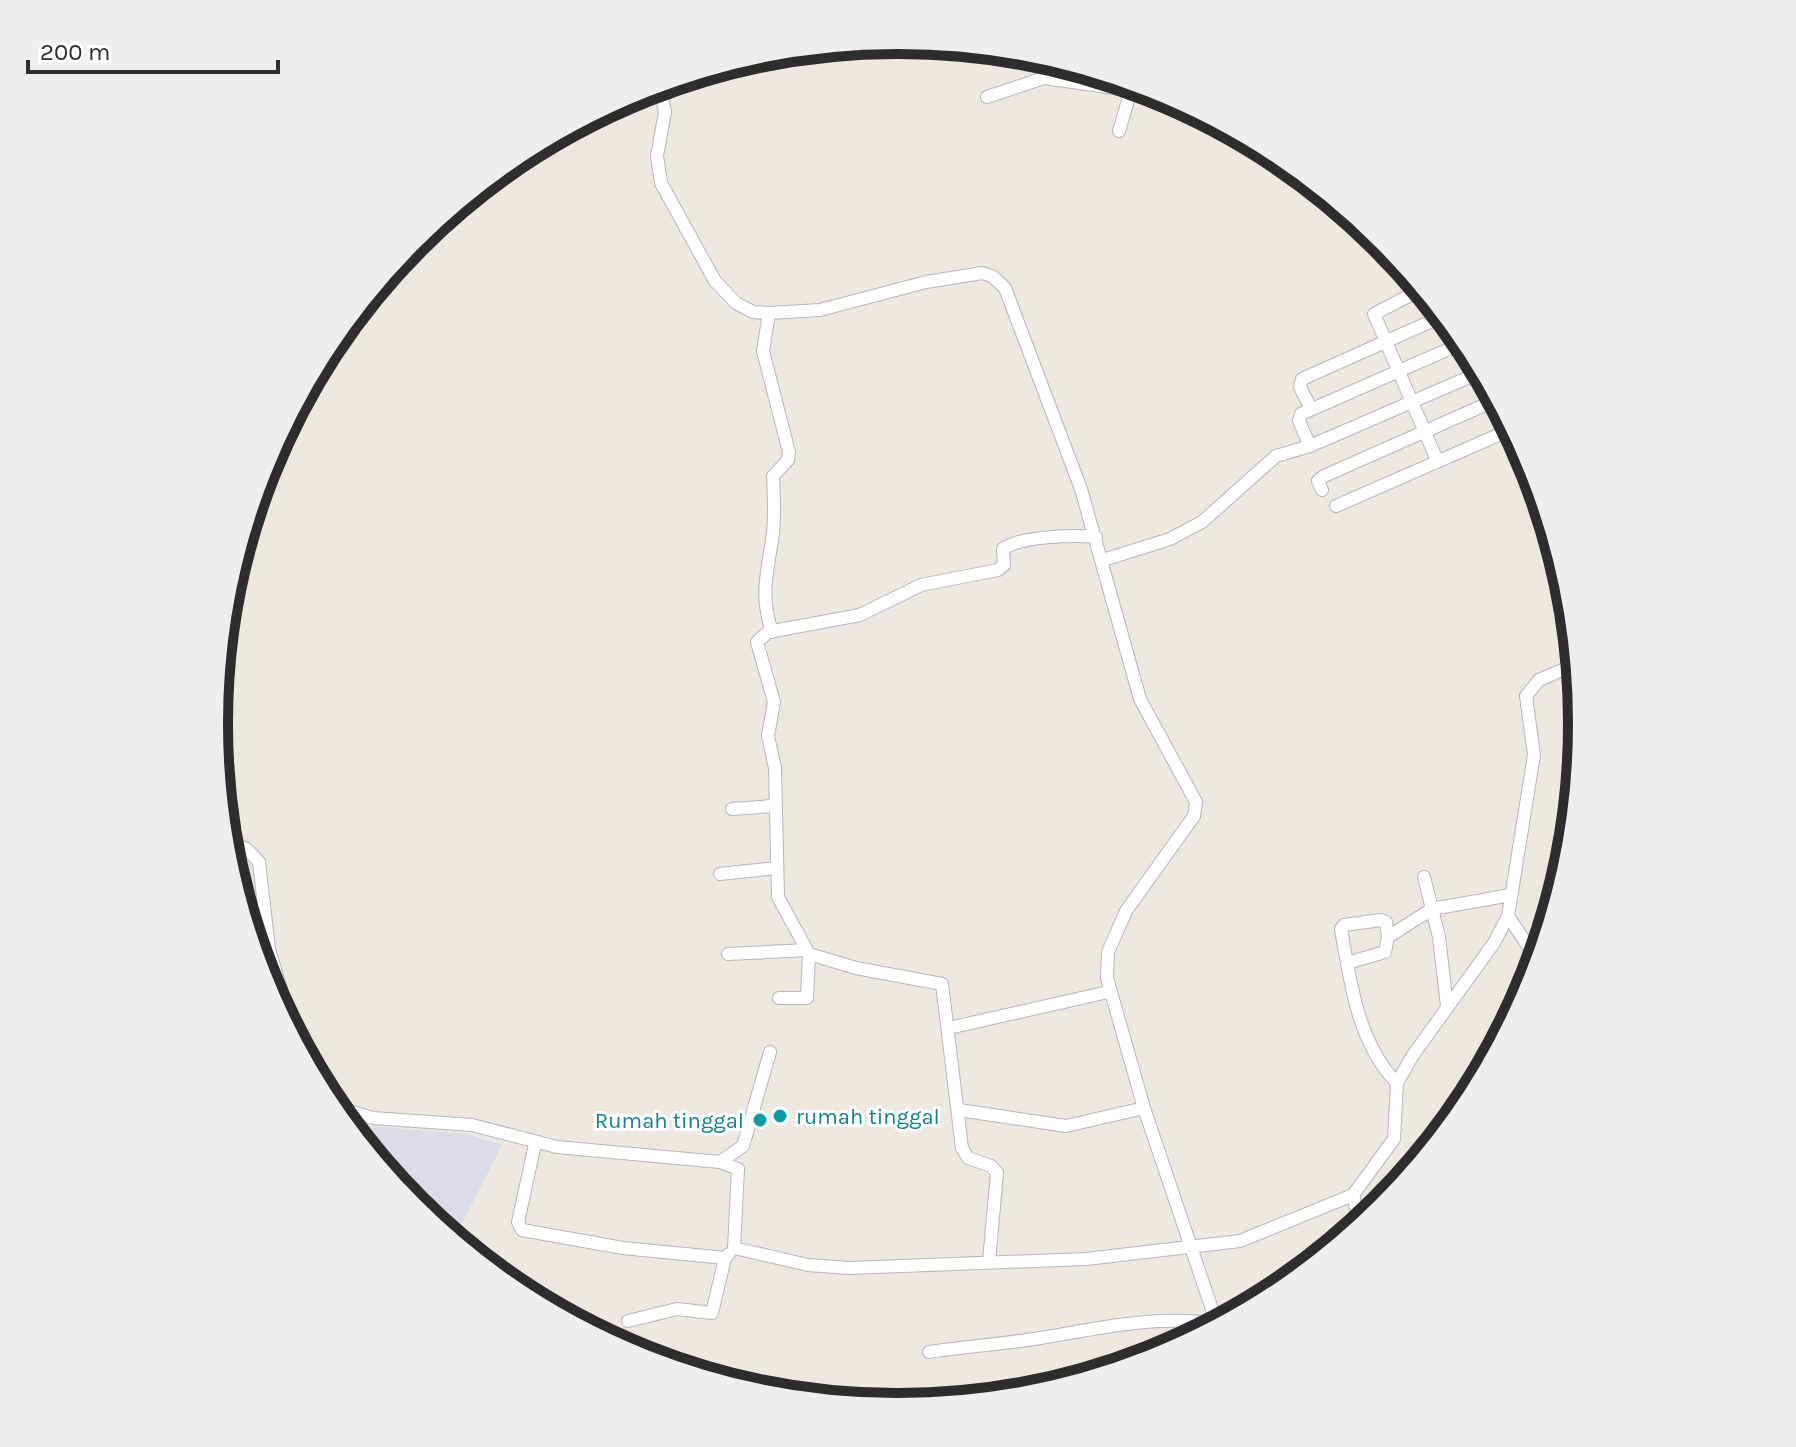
<svg xmlns="http://www.w3.org/2000/svg" width="1796" height="1447" font-family="Karla,sans-serif">
<rect width="100%" height="100%" fill="#ede8e0"/>
<g fill="#dbdce6">
<polygon points="227,849 251,865 260,954 275,1000 266,985"/>
<polygon points="337,1112 356,1125 467,1134 502,1145 454,1239 414,1206"/>
</g>
<g fill="none" stroke-linecap="round" stroke-linejoin="round">
<defs>
<g id="minor">
<polyline points="659,85 665,112 657,156 661,183 715,281 736,303 753,312 769,313 820,310 926,282 982,273 992,276 1005,288 1081,489 1140,699 1196,802 1194,816 1126,911 1108,952 1107,978 1144,1108 1217,1324"/>
<polyline points="987,97 1044,78 1129,90"/>
<polyline points="1119,131 1132,87"/>
<polyline points="1422,289 1374,314 1437,460"/>
<path d="M769,313L763,351L789,452L788,460L773,476C774,495 775,514 773,533C768,572 759,592 772,632"/>
<polyline points="1311,409 1300,387 1302,379 1443,316"/>
<polyline points="1310,446 1299,421 1301,414 1465,342"/>
<polyline points="1322,490 1318,481 1324,476 1496,400"/>
<polyline points="1336,506 1512,429"/>
<polyline points="1103,560 1170,539 1202,522 1276,456 1310,446 1481,372"/>
<polyline points="1561,576 1564,575"/>
<polyline points="732,809 774,806"/>
<polyline points="226,841 247,849 259,862 269,949 285,1003 312,1069 324,1089 349,1111 373,1118 472,1125 557,1147 720,1162 738,1169 734,1248 808,1265 849,1268 1086,1259 1240,1241 1353,1195 1394,1139 1397,1083 1413,1055 1494,943 1508,916 1534,755 1526,696 1539,680 1576,664"/>
<polyline points="720,874 777,868"/>
<polyline points="1424,877 1439,937 1447,1006"/>
<polyline points="1508,916 1528,946 1541,946"/>
<path d="M1388,937L1386,922L1381,920L1344,925L1341,929C1350,981 1358,1044 1397,1083"/>
<polyline points="728,954 806,950"/>
<polyline points="1347,963 1385,952 1388,937 1432,909 1511,895"/>
<polyline points="779,998 807,998 809,954"/>
<polyline points="949,1028 1108,992"/>
<polyline points="959,1110 1066,1126 1144,1108"/>
<polyline points="535,1144 518,1222 522,1230 623,1248 725,1258"/>
<polyline points="720,1162 743,1146 770,1052"/>
<polyline points="1353,1195 1360,1225"/>
<path d="M989,1261L997,1173L991,1166L968,1158L962,1148L942,984L856,968L809,954L778,897L775,768L768,736L774,702L757,642L768,632L860,615L921,585L998,570L1004,565L1003,549C1020,536 1074,535 1096,537"/>
<polyline points="628,1321 677,1309 712,1313 725,1258 729,1254"/>
<path d="M929,1352C964,1347 1000,1344 1034,1339C1097,1329 1154,1314 1218,1324"/>
</g>
</defs>
<use href="#minor" stroke="#b4b5bf" stroke-width="14"/>
<use href="#minor" stroke="#fff" stroke-width="12"/>
</g>
<g fill="#0f9aa8" stroke="#fff" stroke-width="3">
<circle cx="780" cy="1116" r="8"/>
<circle cx="760" cy="1120" r="8"/>
</g>
<g text-anchor="middle" stroke-width="6" stroke-linejoin="round" paint-order="stroke">
<g font-size="22" fill="#0d838f" stroke="#fff" text-anchor="start">
<text x="796" y="1124">rumah tinggal</text>
<text x="744" y="1128" text-anchor="end">Rumah tinggal</text>
</g>
</g>
<path d="M0 0H1796V1447H0ZM897 54H899A669 669 0 0 1 1568 723V724A669 669 0 0 1 899 1393H897A669 669 0 0 1 228 724V723A669 669 0 0 1 897 54Z" fill="#eee" fill-rule="evenodd"/>
<path fill="none" stroke="#2d2d2d" stroke-width="10" d="M897 54H899A669 669 0 0 1 1568 723V724A669 669 0 0 1 899 1393H897A669 669 0 0 1 228 724V723A669 669 0 0 1 897 54Z"/>
<path d="M28 60v12h250v-12" fill="none" stroke="#2d2d2d" stroke-width="4"/>
<text x="40" y="60" font-size="24" fill="#2d2d2d" stroke="#ffffff" stroke-width="6" paint-order="stroke">200 m</text>
</svg>
